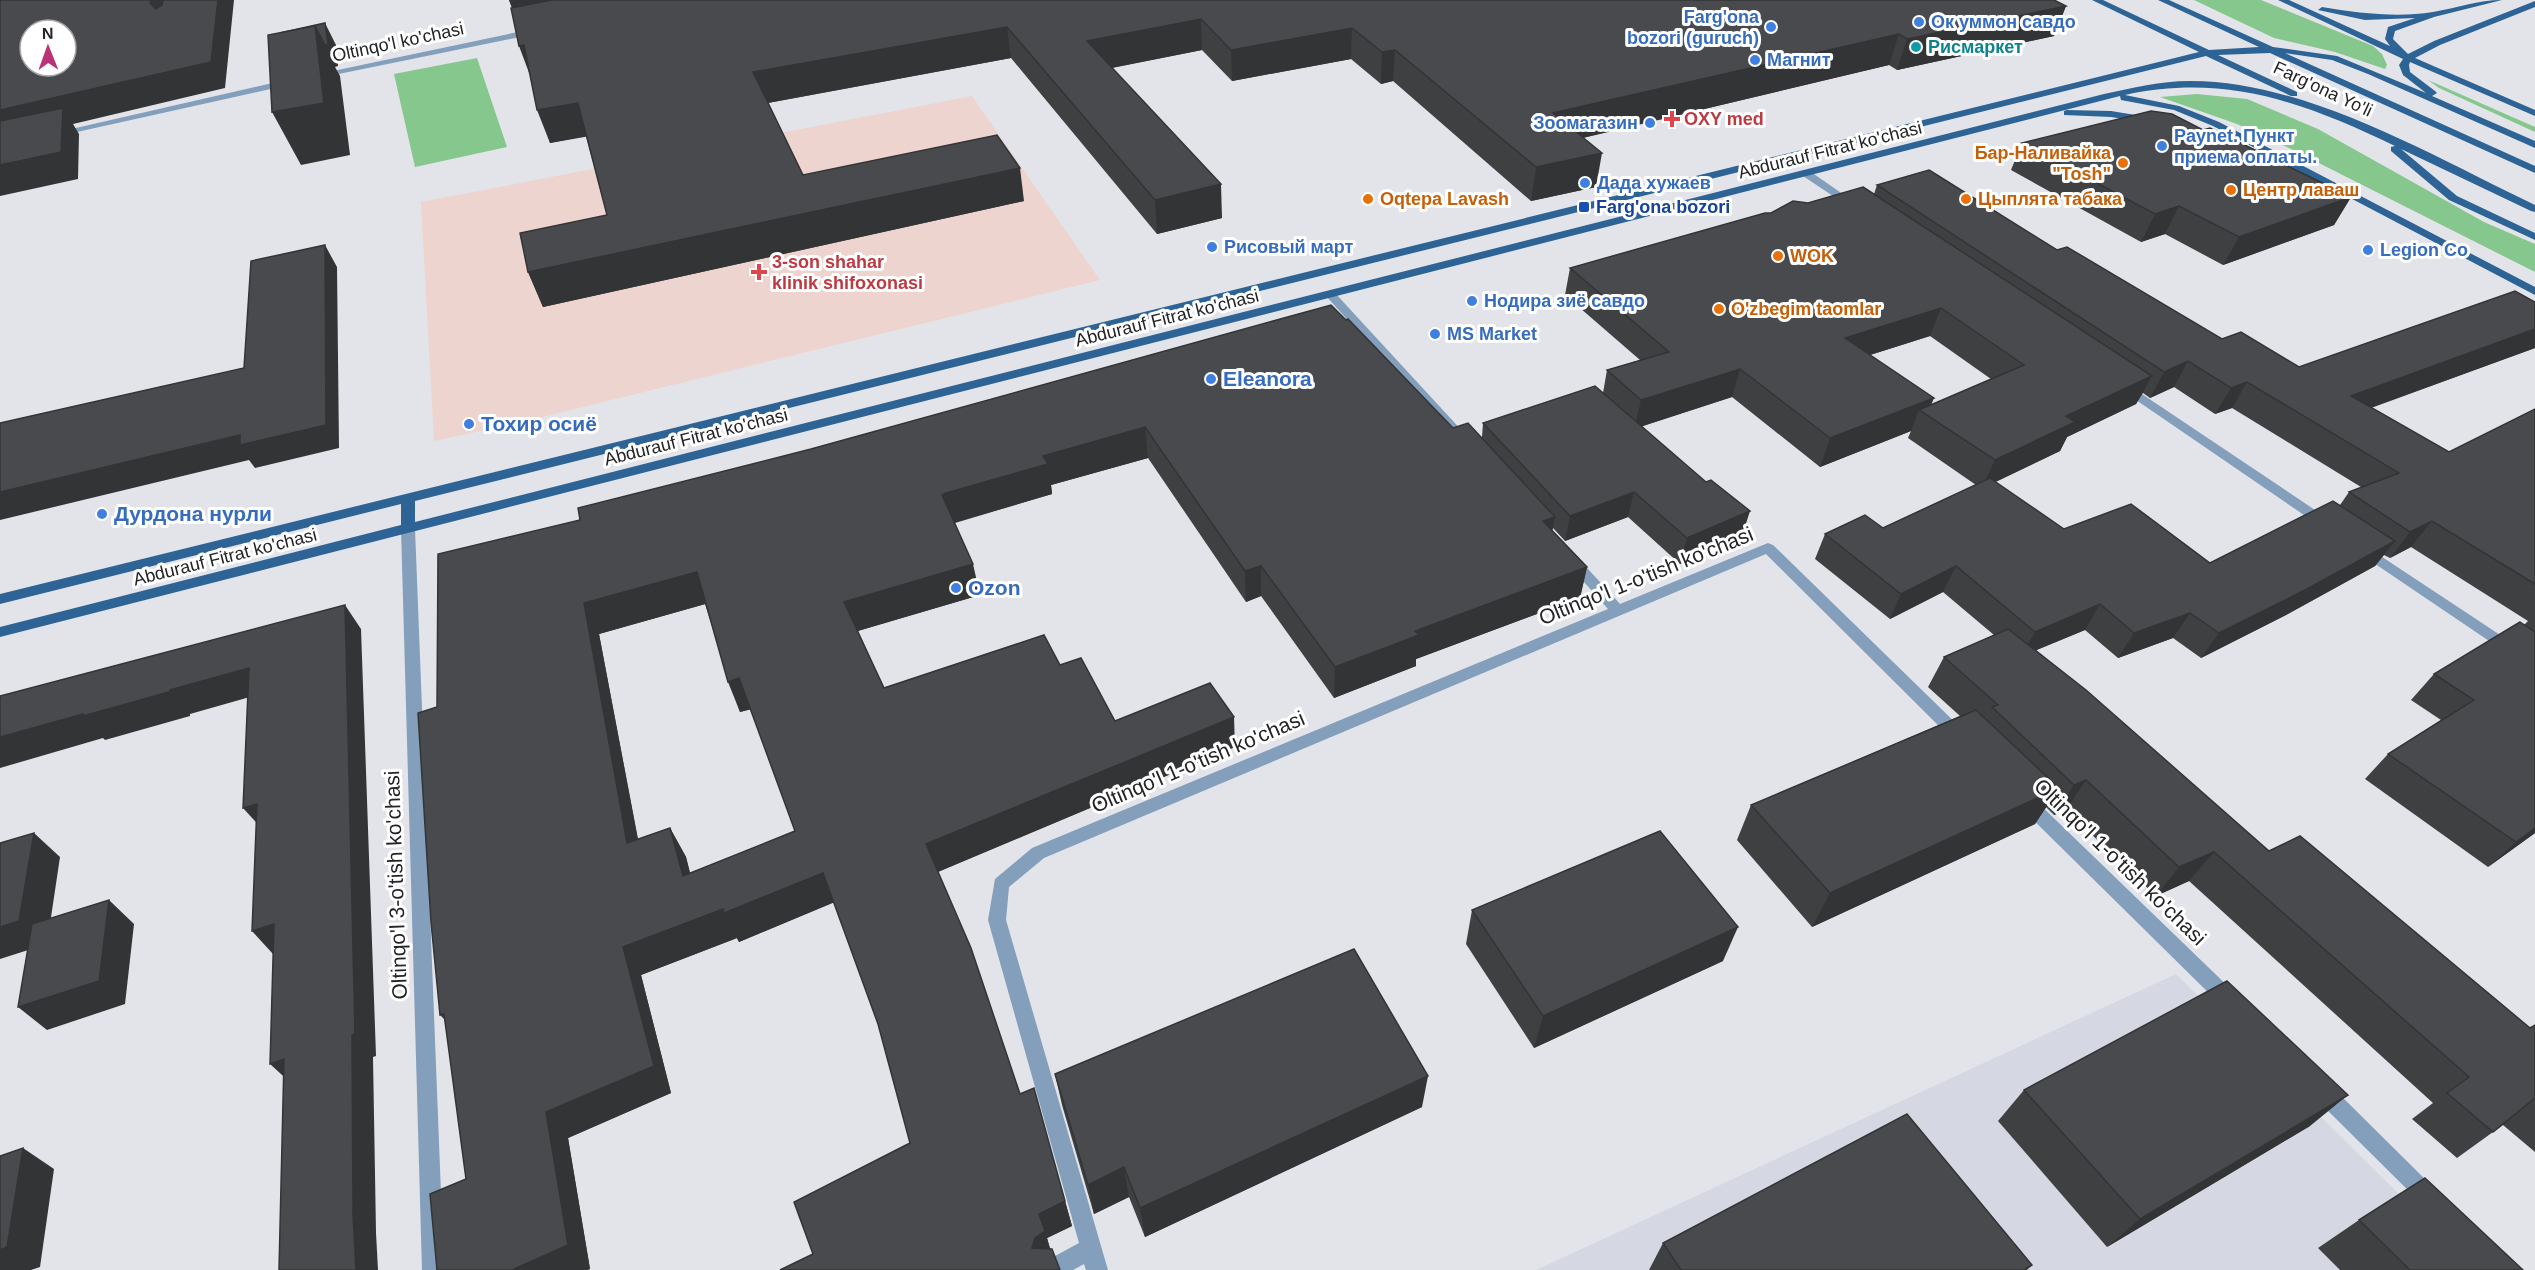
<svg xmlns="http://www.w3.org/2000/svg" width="2535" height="1270" font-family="Helvetica,sans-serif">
<rect width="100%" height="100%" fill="#e3e4e9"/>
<polygon fill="#d5d8e3" points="2176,974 2476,1270 1536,1270"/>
<polygon fill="#eed4cf" points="972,96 1100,280 514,424 434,441 421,202"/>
<g fill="#85c78d">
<polygon points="2194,0 2261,0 2373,46 2382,54 2387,65 2385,69 2335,52 2274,38"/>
<polygon points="477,58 507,147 415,167 394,74"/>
<polygon points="2428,80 2535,127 2535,132 2439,88"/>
<polygon points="2197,94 2247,99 2318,129 2484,222 2535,244 2535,272 2291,149 2237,124 2160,97"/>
</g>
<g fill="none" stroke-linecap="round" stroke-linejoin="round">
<g fill="#839fbb" fill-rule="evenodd">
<polygon points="537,28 541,31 540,33 319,78 314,75"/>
<polygon points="290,79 293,80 293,84 59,136 54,133"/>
<polygon points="1803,172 1811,172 1860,206 1855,209 1851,208 1803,176"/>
<polygon points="1331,292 1335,293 1465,434 1466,437 1465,440 1455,440 1327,297 1325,295"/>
<polygon points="2124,382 2330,520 2332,523 2330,526 2320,526 2120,389 2118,386 2120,383"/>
<polygon points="408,524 415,529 444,1270 422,1270 401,529"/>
<polygon points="1768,543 1773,545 1966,733 1968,737 1966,741 1960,743 1954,741 1766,554 1044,858 1009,887 1006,920 1108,1270 1086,1270 1084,1264 1073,1270 1041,1270 1044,1262 1079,1243 988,920 995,879 1032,848 1608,609 1568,564 1566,561 1568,558 1578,558 1620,604"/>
<polygon points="2364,545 2535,658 2535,672 2359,553 2357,550"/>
<polygon points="2026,795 2032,797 2237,995 2239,1001 2237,1007 2230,1009 2223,1007 2020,807 2018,802 2020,797"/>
<polygon points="2322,1082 2329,1084 2438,1192 2441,1199 2438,1206 2431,1209 2424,1206 2315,1098 2312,1091 2315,1084"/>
</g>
<g fill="#2d6495" fill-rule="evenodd">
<path d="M2092,0H2103L2209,50L2259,47L2158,0H2169L2273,47L2337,56L2426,93L2403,75L2399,65L2403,59L2278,0H2289L2390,46L2385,39L2388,27L2415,18L2365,20L2318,10L2322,7C2358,13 2397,18 2433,12C2457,8 2478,0 2502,0L2434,17L2395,31L2393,39L2408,54L2434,41L2535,1V7L2440,45L2415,58L2535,110V116L2410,62L2409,65L2410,72L2435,91L2437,93L2432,96L2535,141V148L2368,74L2332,60L2285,53L2535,166V173L2270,53L2218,55L2297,92V96H2291L2206,56L415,501V522L2104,94C2132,88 2161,81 2189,81C2305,80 2432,156 2535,205V212L2531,211L2401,149L2457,196L2535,233V240L2449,200L2391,151V147L2395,146C2305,103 2227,73 2125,95L2179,106L2219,122L2535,287V295L2213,126L2174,110L2121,100L2120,96L0,637V627L401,525V504L0,604V594L2199,52Z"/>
<polygon points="2067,110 2111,111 2148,117 2153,120 2148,123 2111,117 2064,115 2064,111"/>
</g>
</g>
<g fill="#3f4042" fill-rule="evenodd">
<polygon points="509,0 2066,6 2054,36 1897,70 1889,65 1583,138 1596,187 1531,201 1393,81 1381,84 1351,59 1232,81 1202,50 1112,68 1222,218 1157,234 1011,58 768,103 803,175 1024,201 543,307 528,272 607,215 586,136 550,143 530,75 512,8"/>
<polygon points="2203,130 2351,197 2334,225 2223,265 2165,234 2141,242 2011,170 2022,143"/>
<path d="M1877,185L2057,250L2222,339L2299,367L2535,302V348L2371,408L2449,452L2535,409V833L2488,867L2365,779L2388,754L2441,720L2411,700L2434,674L2524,625L2528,621L2411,547L2390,558L2384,555L2375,566L2286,615L2201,658L2173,638L2118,658L2085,630L2036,650L2269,851L2530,1028L2535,1025V1152L2503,1125L2493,1132L2457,1158L2412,1119L2433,1103L2189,881L2156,896L2066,810L2054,815L2046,807L2035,824L1812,927L1737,840L1751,805L1960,716L1928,687L1944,657L1994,635L1943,592L1890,619L1815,559L1825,534L1883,528L1976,485L1908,438L1911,431L1820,467L1732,397L1642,426L1742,536L1680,564L1628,517L1565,541L1553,528L1552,531L1587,567L1580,598L1416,659V666L1334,698L1261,596L1246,602L1148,458L1051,485L1052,494L955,523L980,595L858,631L884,688L1060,665L1115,721L1235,747L938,872L1020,1094L1065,1201L1072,1226L1047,1238L1050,1249L813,1254L910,1143L878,1024L834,902L739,942L737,938L641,975L671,1093L568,1138L590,1269L587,1270H437L466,1179L445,1020L440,1015L437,707L580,520L811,449L1331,305L1453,428L1482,437L1483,423L1603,393L1607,370L1640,360L1565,295L1570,268L1808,203L1874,194ZM1930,336L1991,379L1931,405L1870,355ZM2174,387L2215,414L2232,408L2361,487L2349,492L2340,505L2210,563L2064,529L1995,482L2060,451L2067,437L2136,404L2143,393L2150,398ZM705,604L740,712L751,709L795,831L690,873L686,857L670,828L638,839L599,634Z"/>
<polygon points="1472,910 1723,961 1534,1048 1466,944"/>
<polygon points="1055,1074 1422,1107 1145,1237 1129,1197 1094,1214 1062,1105"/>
<polygon points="2024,1090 2310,1126 2107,1247 1998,1121"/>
<polygon points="2359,1220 2523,1270 2340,1270 2318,1248"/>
<polygon points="1663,1243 2032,1265 2027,1270 1649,1270"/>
</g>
<g fill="#333436">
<polygon points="151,0 170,0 164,28 150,3"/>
<polygon points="218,0 234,0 225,88 73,124 79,134 78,179 0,196 0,110"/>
<polygon points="509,0 673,0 521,30"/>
<polygon points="2066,6 2054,36 1897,70 1907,39"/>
<polygon points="1201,19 1202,50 1090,72 1087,41"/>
<polygon points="325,23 336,45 338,66 335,67 340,76 350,155 301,165 272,112 315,26"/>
<polygon points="1007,27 1011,58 762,104 753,72"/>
<polygon points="1352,28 1351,59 1232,81 1231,50"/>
<polygon points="1899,34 1889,65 1548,146 1553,113"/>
<polygon points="524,45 531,78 519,46"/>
<polygon points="1395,50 1393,81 1381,84 1382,52"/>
<polygon points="578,103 590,136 550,143 537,110"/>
<polygon points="1602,153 1596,187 1531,201 1536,167"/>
<polygon points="1020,168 1024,201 543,307 528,272"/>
<polygon points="1221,184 1222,218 1157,234 1155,200"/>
<polygon points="2351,197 2334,225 2223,265 2239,237"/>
<polygon points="2179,206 2165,234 2141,242 2155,214"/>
<polygon points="325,245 337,267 339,448 255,468 249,460 0,520 0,492 240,435"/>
<polygon points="1941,308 1930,336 1835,366 1845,338"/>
<polygon points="2535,329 2535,348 2334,421 2351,396"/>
<polygon points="2188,361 2174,387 2150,398 2164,372"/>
<polygon points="1740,369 1732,397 1634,429 1641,400"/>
<polygon points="2152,376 2136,404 2067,437 2060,451 1981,489 1995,460 2066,416"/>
<polygon points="2247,382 2232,408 2215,414 2231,388"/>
<polygon points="1934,398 1927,415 1919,410 1911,431 1820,467 1830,438"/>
<polygon points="1145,427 1148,458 1051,485 1052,494 953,523 942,495 946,493 1043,456"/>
<polygon points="1634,492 1628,517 1565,541 1570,516"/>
<polygon points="1750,511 1742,536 1680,564 1687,538"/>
<polygon points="1555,517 1549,547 1543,521"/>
<polygon points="2432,521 2411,547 2390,558 2410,532"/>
<polygon points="2395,541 2375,566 2286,615 2201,658 2219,633"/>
<polygon points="973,564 980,595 854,632 844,602"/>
<polygon points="1261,566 1261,596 1246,602 1245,571"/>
<polygon points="1956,566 1943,592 1890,619 1901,594"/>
<polygon points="1587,567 1580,598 1416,659 1416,666 1334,698 1335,667 1415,631"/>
<polygon points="697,572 709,603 599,634 644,872 627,843 584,603"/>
<polygon points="2100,604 2085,630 2020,657 2035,632"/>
<polygon points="345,605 361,629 376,1056 373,1057 376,1233 378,1270 356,1270 353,1214"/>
<polygon points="2190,613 2173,638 2118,658 2134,633"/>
<polygon points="249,668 267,692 190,714 190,716 105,740 103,738 0,768 0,737"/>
<polygon points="739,678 752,709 740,712 728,682"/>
<polygon points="1234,717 1235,747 935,873 926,844"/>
<polygon points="2086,780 2066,810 2054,815 2074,785"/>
<polygon points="2059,788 2035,824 1812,927 1830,893"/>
<polygon points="257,804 264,831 243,808"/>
<polygon points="670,828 686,857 698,905 683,876"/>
<polygon points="2535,828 2535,833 2488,867 2516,842"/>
<polygon points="34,833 60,857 47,944 0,959 0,927"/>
<polygon points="2214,852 2189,881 2156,896 2179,867"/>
<polygon points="823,873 835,902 739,942 737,938 641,975 671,1093 568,1138 590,1269 587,1270 512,1270 546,1112 623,947"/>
<polygon points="109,900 134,924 125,1004 47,1030 18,1007"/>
<polygon points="274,924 273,954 252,931"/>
<polygon points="1738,927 1723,961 1534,1048 1543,1016"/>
<polygon points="284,1059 293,1085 270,1064"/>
<polygon points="1428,1076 1422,1107 1145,1237 1140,1208"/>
<polygon points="2348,1095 2310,1126 2107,1247 2140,1219"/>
<polygon points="23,1148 54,1169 40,1267 31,1270 0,1270 0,1250"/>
<polygon points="1124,1167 1129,1197 1094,1214 1088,1185"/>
<polygon points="1065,1201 1072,1226 1047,1238 1052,1255 1032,1248 1039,1214"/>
</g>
<g fill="#494a4d" stroke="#333436" stroke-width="1.5" fill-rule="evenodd">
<path d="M0,0H151L150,3L156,9L162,5L163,0H218L211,62L0,110ZM30,30H66V66H30Z"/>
<polygon points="552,0 2054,0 2066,6 1907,39 1899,34 1553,113 1602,153 1536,167 1395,50 1382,52 1352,28 1231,50 1201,19 1087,41 1221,184 1155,200 1007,27 753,72 803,175 997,135 1020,168 528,272 520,233 607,215 578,103 537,110 524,45 519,46 511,8"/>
<polygon points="325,23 328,44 325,45 315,26 280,33"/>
<polygon points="315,26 324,103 272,112 268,35"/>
<polygon points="63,108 61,152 0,165 0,121"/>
<polygon points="2151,111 2172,114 2203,130 2210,128 2351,197 2239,237 2179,206 2155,214 2022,143"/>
<polygon points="1929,170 2057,250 2067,247 2222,339 2241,332 2299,367 2515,291 2535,302 2535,329 2351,396 2449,452 2535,409 2535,584 2432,521 2410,532 2349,492 2399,473 2247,382 2231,388 2188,361 2164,372 1877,185"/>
<polygon points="1863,187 2152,376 2066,416 2075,422 1995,460 1919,410 2024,365 1941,308 1845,338 1934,398 1830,438 1740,369 1641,400 1607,370 1669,352 1570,268 1765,213 1771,213 1793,201 1808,203"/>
<polygon points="325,245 326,425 240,445 240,435 0,492 0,423 244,368 251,261"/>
<path d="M1331,305L1346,320L1348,319L1453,428L1468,423L1555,517L1543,521L1587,567L1415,631L1419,635L1335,667L1261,566L1245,571L1145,427L1043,456L1048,464L946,493L942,495L973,564L844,602L884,688L1044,635L1060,665L1081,658L1115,721L1210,683L1234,717L926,844L971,948L1020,1094L1034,1088L1065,1201L1039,1214L1045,1231L1035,1238L1032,1248L1052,1249L1060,1270H780L813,1254L794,1202L910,1143L878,1024L823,873L724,913L723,909L623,947L654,1066L546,1112L568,1245L512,1270H437L430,1194L466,1179L444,1014L440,1015L431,922L418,713L437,707L438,554L580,520L578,508L811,449ZM697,572L728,682L739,678L795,831L683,876L670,828L627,843L584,603Z"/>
<polygon points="1595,386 1706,482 1711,480 1750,511 1687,538 1634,492 1570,516 1483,423"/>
<polygon points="1990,478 2064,529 2131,504 2210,563 2333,501 2395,541 2305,590 2219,633 2190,613 2134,633 2100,604 2035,632 1956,566 1901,594 1825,534 1865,515 1883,528"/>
<polygon points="345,605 355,1034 352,1035 353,1214 356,1270 279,1270 284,1059 270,1064 274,924 252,931 257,804 243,808 249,668 170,690 169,692 83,716 83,714 0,737 0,696"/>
<polygon points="2520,622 2535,632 2535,828 2516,842 2388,754 2474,700 2434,674"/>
<polygon points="2008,629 2086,690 2269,851 2300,836 2530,1028 2535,1025 2535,1098 2493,1132 2447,1093 2469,1077 2214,852 2179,867 2086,780 2074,785 1992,707 1998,705 1944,657"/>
<polygon points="1976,710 2059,788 1830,893 1751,805"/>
<polygon points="1660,831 1738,927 1543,1016 1472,910"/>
<polygon points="34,833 19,921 0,927 0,843"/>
<polygon points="109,900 99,981 18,1007 32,924"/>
<polygon points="1354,949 1428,1076 1140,1208 1124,1167 1088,1185 1055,1074"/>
<polygon points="2227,981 2348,1095 2140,1219 2024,1090"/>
<polygon points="1907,1114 2032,1265 2024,1270 1681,1270 1663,1243"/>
<polygon points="23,1148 7,1247 0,1250 0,1156"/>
<polygon points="2425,1178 2523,1270 2410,1270 2359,1220"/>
</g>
<g fill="#3f7fe0" stroke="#fff" stroke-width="2">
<circle cx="1919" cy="22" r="6"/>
<circle cx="1771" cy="27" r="6"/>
<circle cx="1755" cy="60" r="6"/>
<circle cx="1650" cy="123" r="6"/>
<circle cx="2162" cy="146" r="6"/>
<circle cx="1585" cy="183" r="6"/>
<circle cx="1212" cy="247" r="6"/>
<circle cx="2368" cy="250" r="6"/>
<circle cx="1472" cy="301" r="6"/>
<circle cx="1435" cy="334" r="6"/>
<circle cx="1211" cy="379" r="6"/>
<circle cx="469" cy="424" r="6"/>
<circle cx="102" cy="514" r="6"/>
<circle cx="956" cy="588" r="6"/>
</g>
<circle fill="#0f9aa8" stroke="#fff" stroke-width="2" cx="1916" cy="47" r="6"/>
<g fill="#e0444e" stroke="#fff" stroke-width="2">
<path d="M1669 110h6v6h6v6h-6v6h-6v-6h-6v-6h6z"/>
<path d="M756 263h6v6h6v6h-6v6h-6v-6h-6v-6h6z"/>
</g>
<g fill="#e8710a" stroke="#fff" stroke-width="2">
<circle cx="2123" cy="163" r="6"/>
<circle cx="2231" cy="190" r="6"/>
<circle cx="1368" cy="199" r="6"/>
<circle cx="1966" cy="199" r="6"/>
<circle cx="1778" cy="256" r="6"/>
<circle cx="1719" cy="309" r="6"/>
</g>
<rect fill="#1a4fb4" stroke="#fff" stroke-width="2" x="1578" y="201" width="12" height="12" rx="3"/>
<g text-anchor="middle" stroke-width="6" stroke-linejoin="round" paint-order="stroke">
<g font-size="18" font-weight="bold" fill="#366cbe" stroke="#fff" text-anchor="start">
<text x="1759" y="23" text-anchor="end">Farg'ona<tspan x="1759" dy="21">bozori (guruch)</tspan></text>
<text x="1931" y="28">Ок уммон савдо</text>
<text x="1767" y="66">Магнит</text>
<text x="1638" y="129" text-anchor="end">Зоомагазин</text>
<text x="2174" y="142">Paynet. Пункт<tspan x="2174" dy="21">приема оплаты.</tspan></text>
<text x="1597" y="189">Дада хужаев</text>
<text x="1224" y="253">Рисовый март</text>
<text x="2380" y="256">Legion Co</text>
<text x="1484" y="307">Нодира зиё савдо</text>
<text x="1447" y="340">MS Market</text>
</g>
<g font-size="18" fill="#242426" stroke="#fff">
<text transform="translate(398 42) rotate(-12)" y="6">Oltinqo'l ko'chasi</text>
<text transform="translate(2323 89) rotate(25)" y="6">Farg'ona Yo'li</text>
<text transform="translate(1830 150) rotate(-14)" y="6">Abdurauf Fitrat ko'chasi</text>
<text transform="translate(1167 318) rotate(-14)" y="6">Abdurauf Fitrat ko'chasi</text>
<text transform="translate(696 437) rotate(-14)" y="6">Abdurauf Fitrat ko'chasi</text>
<text transform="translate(225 557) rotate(-14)" y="6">Abdurauf Fitrat ko'chasi</text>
</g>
<g font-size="18" font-weight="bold" fill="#0d838f" stroke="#fff" text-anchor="start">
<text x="1928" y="53">Рисмаркет</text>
</g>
<g font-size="18" font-weight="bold" fill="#be3a42" stroke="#fff" text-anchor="start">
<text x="1684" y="125">OXY med</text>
<text x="772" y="268">3-son shahar<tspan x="772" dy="21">klinik shifoxonasi</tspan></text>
</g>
<g font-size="18" font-weight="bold" fill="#c56008" stroke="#fff" text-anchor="start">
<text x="2111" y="159" text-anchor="end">Бар-Наливайка<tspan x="2111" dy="21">"Tosh"</tspan></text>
<text x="2243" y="196">Центр лаваш</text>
<text x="1380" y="205">Oqtepa Lavash</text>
<text x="1978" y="205">Цыплята табака</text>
<text x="1790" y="262">WOK</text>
<text x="1731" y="315">O'zbegim taomlar</text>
</g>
<g font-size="18" font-weight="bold" fill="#164399" stroke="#fff" text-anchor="start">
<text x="1596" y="213">Farg'ona bozori</text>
</g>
<g font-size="21" font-weight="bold" fill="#366cbe" stroke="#fff" text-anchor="start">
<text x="1223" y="386">Eleanora</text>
<text x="481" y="431">Тохир осиё</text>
<text x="114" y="521">Дурдона нурли</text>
<text x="968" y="595">Ozon</text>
</g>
<g font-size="21" fill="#242426" stroke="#fff">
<text transform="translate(1646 576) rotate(-22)" y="7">Oltinqo'l 1-o'tish ko'chasi</text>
<text transform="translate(1198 762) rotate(-23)" y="7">Oltinqo'l 1-o'tish ko'chasi</text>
<text transform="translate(2120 862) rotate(44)" y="7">Oltinqo'l 1-o'tish ko'chasi</text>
<text transform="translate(396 885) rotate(-92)" y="7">Oltinqo'l 3-o'tish ko'chasi</text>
</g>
</g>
<g transform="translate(48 48) rotate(359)"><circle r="28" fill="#ffffff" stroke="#a7a7a8" stroke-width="1.5"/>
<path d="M0-4.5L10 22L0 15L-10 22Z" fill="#b93477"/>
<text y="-9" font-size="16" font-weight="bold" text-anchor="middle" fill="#242426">N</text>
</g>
</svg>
